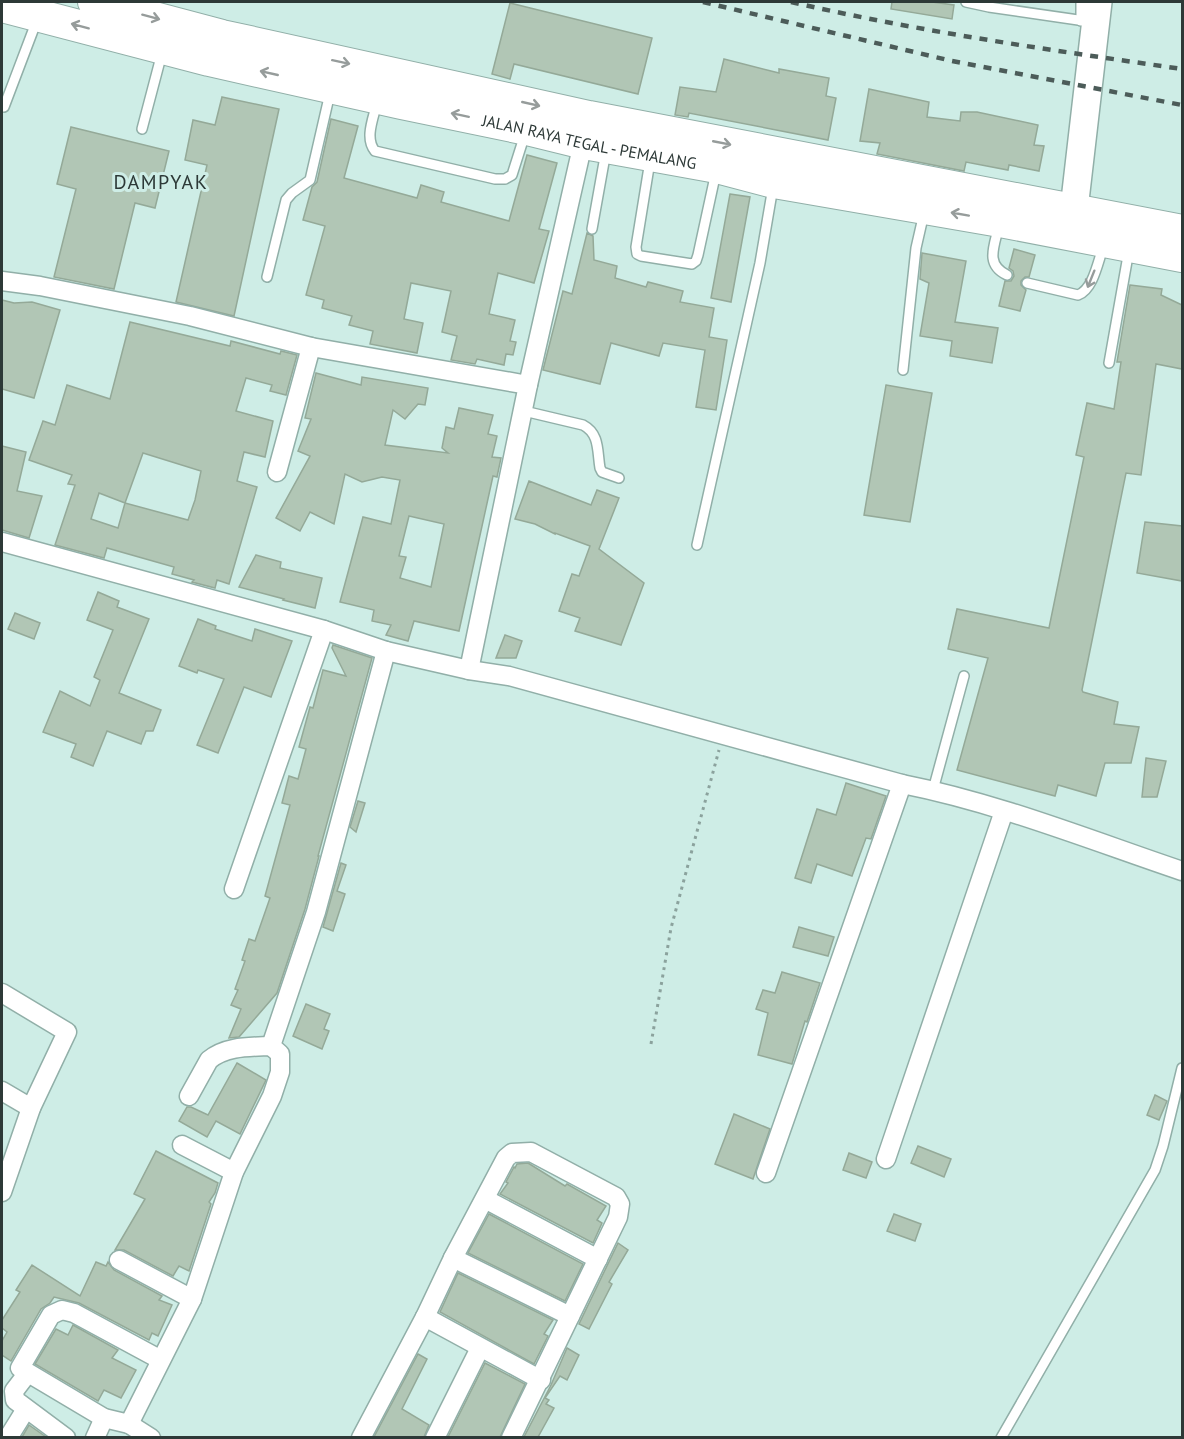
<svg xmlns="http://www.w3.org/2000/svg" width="1184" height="1439" font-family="'PT Sans',sans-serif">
<rect width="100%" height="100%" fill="#ceede6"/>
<g fill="#b1c6b5" stroke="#94a998" stroke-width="1.5" fill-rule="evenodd">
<polygon points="892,2 932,2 954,5 952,19 891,9"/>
<polygon points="510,3 652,38 638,94 514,64 510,79 492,74"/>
<polygon points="724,59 779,73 779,69 829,78 826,96 836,98 828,140 689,113 688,117 675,115 680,87 716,92"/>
<polygon points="869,89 929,102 927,117 960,121 961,112 977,112 1038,125 1034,145 1044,146 1039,171 1009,165 1008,170 966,162 964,171 877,154 880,143 860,141"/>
<polygon points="222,97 279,109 234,316 176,302 207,165 185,160 193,120 215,125"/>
<polygon points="331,119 358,126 344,178 417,198 421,185 444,192 441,202 509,221 527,155 557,163 539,229 549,231 534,283 498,273 489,314 515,320 510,341 516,342 513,355 506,354 504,365 477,359 475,364 451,360 457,336 442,332 451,291 411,283 404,319 423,323 417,353 370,344 373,331 349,325 352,316 322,308 324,300 306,295 325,226 303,220 312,187 317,182"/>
<polygon points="71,127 169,151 155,208 135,203 114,289 54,277 76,189 57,184"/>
<polygon points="730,194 750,197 731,302 711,298"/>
<polygon points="587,233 593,236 594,260 617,266 615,278 646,287 648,282 683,291 680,302 714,308 709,337 727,340 716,410 696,407 705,350 663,343 659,356 611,343 600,384 543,370 563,291 572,294"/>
<polygon points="1014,249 1035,255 1029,277 1025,277 1021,281 1021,285 1026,290 1020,311 999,306 1005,281 1011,281 1014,276 1013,271 1009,268"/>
<polygon points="922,253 966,261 955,322 998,328 992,363 950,356 952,341 920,336 929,283 920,279"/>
<polygon points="1130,285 1162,289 1161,295 1182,305 1182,369 1156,364 1141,475 1126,473 1082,690 1083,692 1118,702 1114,724 1139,727 1131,763 1105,763 1096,796 1058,785 1055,796 957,770 988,658 948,649 957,609 1049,628 1084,457 1076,455 1087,403 1114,409 1121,362 1117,362"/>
<polygon points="2,300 14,303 32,302 60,310 34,398 2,389"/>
<path d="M130,322L230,346L231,341L280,354L281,351L297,355L286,395L270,391L272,385L246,378L236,411L273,421L265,457L244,452L237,481L257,487L229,584L217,580L215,588L192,582L194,580L172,574L174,567L107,548L104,558L55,545L75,485L68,484L72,475L29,460L43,421L55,425L67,385L110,399ZM143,453L201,471L195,500L188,520L125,503ZM99,493L125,503L118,528L91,519Z"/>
<path d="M316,373L361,385L362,377L428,388L425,405L418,404L405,419L393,410L385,445L448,453L442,448L446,427L454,429L459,408L493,415L488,434L497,436L492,457L501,458L497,477L493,476L459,631L414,621L408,641L386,635L391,625L372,621L374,610L340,602L363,517L391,524L400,480L382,477L362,482L345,474L334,524L310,512L300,531L276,518L310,456L298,451L311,419L305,418ZM409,516L444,524L431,587L400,578L406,557L399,556Z"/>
<polygon points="886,385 932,393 910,522 864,515"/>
<polygon points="2,446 26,452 17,491 42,496 29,538 2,530"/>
<polygon points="529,481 591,505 597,490 619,498 599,549 644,583 621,645 575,631 580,618 559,611 572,574 579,576 590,546 555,533 555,534 535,524 515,519"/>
<polygon points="1145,522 1182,526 1182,581 1137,573"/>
<polygon points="256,555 281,562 280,568 322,578 315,608 283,600 284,599 239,587"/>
<polygon points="98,592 119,601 117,607 149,619 119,693 161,710 153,731 146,731 141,744 107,731 93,766 71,757 76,744 43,732 60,691 90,706 100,680 94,677 113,630 87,620"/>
<polygon points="15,613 40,623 34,639 8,629"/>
<polygon points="198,619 216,626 215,629 252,641 255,629 292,641 271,697 244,687 218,753 197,745 224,679 198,670 197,673 179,666"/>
<polygon points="505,635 522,641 516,658 496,658"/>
<polygon points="333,645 372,658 318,856 319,856 305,909 277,993 239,1037 229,1038 241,1009 231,1005 238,990 235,989 245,961 242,960 249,939 255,941 270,898 265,896 290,805 282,803 289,776 298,779 306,749 299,747 310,707 313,708 323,670 346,676 332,648"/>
<polygon points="1146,758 1166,761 1157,797 1142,797"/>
<polygon points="846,783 886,796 871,839 866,838 852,876 817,864 811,883 795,878 817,809 836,815"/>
<polygon points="358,801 365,803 356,832 350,827"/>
<polygon points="341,863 346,865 337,891 345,894 333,931 323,927"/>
<polygon points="799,927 834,937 828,956 793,947"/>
<polygon points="782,972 820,983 807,1022 805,1021 792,1064 758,1055 768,1013 756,1009 763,990 775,993"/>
<polygon points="306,1004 330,1014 324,1029 329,1031 322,1049 293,1036"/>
<polygon points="237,1063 266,1080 240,1134 216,1121 207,1137 179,1121 187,1107 191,1107 208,1115"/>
<polygon points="1155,1095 1167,1101 1159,1120 1147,1115"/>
<polygon points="734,1114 770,1129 753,1179 715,1164"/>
<polygon points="918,1146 951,1159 944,1177 911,1163"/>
<polygon points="156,1151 218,1183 215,1193 209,1202 211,1204 189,1271 179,1266 173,1276 124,1250 115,1250 145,1199 134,1194"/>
<polygon points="849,1153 872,1162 866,1178 843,1170"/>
<polygon points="528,1163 565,1186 567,1184 606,1206 597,1220 602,1223 593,1243 500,1194 508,1183 506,1182 514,1167 515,1168 517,1164"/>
<polygon points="489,1214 583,1264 565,1301 468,1253"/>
<polygon points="894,1214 921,1224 915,1241 887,1231"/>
<polygon points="618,1243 628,1250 609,1282 612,1284 589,1329 579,1324"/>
<polygon points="96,1262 106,1266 108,1262 114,1270 162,1296 159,1300 172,1305 158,1336 152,1333 149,1340 79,1303 54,1297 50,1303 41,1309 11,1361 2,1355 2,1341 7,1332 2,1328 2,1320 20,1292 16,1290 32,1265 80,1296"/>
<polygon points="458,1273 553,1320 544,1334 548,1336 534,1364 440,1312"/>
<polygon points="73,1325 118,1350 112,1358 136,1370 121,1398 104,1390 98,1401 35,1364 56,1329 68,1335"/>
<polygon points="567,1348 579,1355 567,1380 560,1376 545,1398 549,1400 546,1404 554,1408 538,1437 524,1437 551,1385"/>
<polygon points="418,1354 427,1359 402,1409 429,1425 424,1437 374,1437"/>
<polygon points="485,1363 525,1384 500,1437 448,1437"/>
<polygon points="29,1425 46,1437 22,1437"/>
</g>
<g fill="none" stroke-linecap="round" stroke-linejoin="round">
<defs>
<g id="service">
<polyline points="966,2 989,7 1092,22"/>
<polyline points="1081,2 1081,21"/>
<path d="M377,102C374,117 364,138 375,151L495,179H505L512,175L525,134"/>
<polyline points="4,107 37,20"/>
<polyline points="142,129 162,53"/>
<polyline points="650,161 636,247 637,254 641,256 692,264 696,261 698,255 716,172"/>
<path d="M999,225C995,245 984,264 1007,275"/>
<polyline points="592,229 606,151"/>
<polyline points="267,277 286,200 292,193 310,180 330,93"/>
<path d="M1027,283L1078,295C1094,289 1098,260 1104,245"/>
<polyline points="1109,363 1129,250"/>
<polyline points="903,370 916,248 924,213"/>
<path d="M524,411L583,425C600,434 597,451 600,468L602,472L619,478"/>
<polyline points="697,545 760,263 773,187"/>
<polyline points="933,790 964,676"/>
<polyline points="1001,1438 1155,1170 1163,1146 1182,1068"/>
</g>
<g id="minor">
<polyline points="2,281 40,286 190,316 311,347 528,385"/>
<polyline points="277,472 311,347"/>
<path d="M2,542L324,630L386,651L469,670L509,676L902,784C998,803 1090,840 1182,871"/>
<polyline points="469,670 528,385 585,134"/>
<polyline points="234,889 324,630"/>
<polyline points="2,993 67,1032 31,1108 2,1192"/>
<polyline points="2,1091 31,1108"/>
<path d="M189,1096L209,1060C226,1046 249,1047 271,1046"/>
<polyline points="182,1145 234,1172"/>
<polyline points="886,1159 1004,811"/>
<polyline points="766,1173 902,784"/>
<polyline points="485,1199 598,1259"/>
<polyline points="453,1258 570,1316"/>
<polyline points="119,1260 192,1299"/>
<polyline points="425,1317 541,1380"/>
<polyline points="161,1360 74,1313 62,1310 51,1315 20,1368 104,1418 129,1424 192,1299 234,1172 272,1096 280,1072 280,1054 271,1046 316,912 386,651"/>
<polyline points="27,1374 14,1391 15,1400 66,1438"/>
<polyline points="129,1424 151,1438"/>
<polyline points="8,1438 26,1409"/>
<polyline points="95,1438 104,1418"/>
<polyline points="361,1438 425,1317 453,1258 506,1158 512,1153 531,1152 616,1197 620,1204 618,1217 511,1438"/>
<polyline points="435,1438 480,1348"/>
</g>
<polyline id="secondary" points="1070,229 1074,209 1098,2"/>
<g id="trunk">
<polyline points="94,2 222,36 589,117 1182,231"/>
<path id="s1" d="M2,6L209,60L401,103L527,129L584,143L717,167L774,182L1000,221L1182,256"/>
</g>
</defs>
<use href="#service" stroke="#91afa8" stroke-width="12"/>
<use href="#minor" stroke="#91afa8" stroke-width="21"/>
<use href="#secondary" stroke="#91afa8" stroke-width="30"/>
<use href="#trunk" stroke="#91afa8" stroke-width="34"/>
<polyline stroke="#8ba29d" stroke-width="3" stroke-dasharray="3 4.5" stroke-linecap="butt" points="651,1044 671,928 719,750"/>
<use href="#service" stroke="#fff" stroke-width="9"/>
<use href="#minor" stroke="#fff" stroke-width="18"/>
<use href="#secondary" stroke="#fff" stroke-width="27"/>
<use href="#trunk" stroke="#fff" stroke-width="32"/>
<g stroke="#4c5c59" stroke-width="4.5" stroke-dasharray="8 8" stroke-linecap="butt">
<polyline points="703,2 952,61 1182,105"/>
<path d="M791,2C921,32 1051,50 1182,69"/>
</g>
</g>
<defs><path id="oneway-shaft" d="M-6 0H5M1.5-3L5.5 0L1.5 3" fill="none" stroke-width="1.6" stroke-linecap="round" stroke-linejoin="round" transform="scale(1.5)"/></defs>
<g stroke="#969c9b">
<use href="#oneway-shaft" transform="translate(151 17) rotate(15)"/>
<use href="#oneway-shaft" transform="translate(80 26) rotate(-165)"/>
<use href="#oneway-shaft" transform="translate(341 62) rotate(12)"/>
<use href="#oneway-shaft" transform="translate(269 73) rotate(-167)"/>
<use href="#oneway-shaft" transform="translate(531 104) rotate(13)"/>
<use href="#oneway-shaft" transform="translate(460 115) rotate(-168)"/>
<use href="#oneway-shaft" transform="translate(722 143) rotate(11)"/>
<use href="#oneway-shaft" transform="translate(960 214) rotate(-170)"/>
<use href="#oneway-shaft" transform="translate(1091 279) rotate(112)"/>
</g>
<g text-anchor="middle" stroke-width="6" stroke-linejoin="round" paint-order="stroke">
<g font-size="16" fill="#2d3937" stroke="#ceede6">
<text dy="6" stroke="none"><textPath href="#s1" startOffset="603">JALAN RAYA TEGAL - PEMALANG</textPath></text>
</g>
<g font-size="20" letter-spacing="1.5" fill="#2d3937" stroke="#ceede6">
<text x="161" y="189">DAMPYAK</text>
</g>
</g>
<rect width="1184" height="1439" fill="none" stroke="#2d3937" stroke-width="6"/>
</svg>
